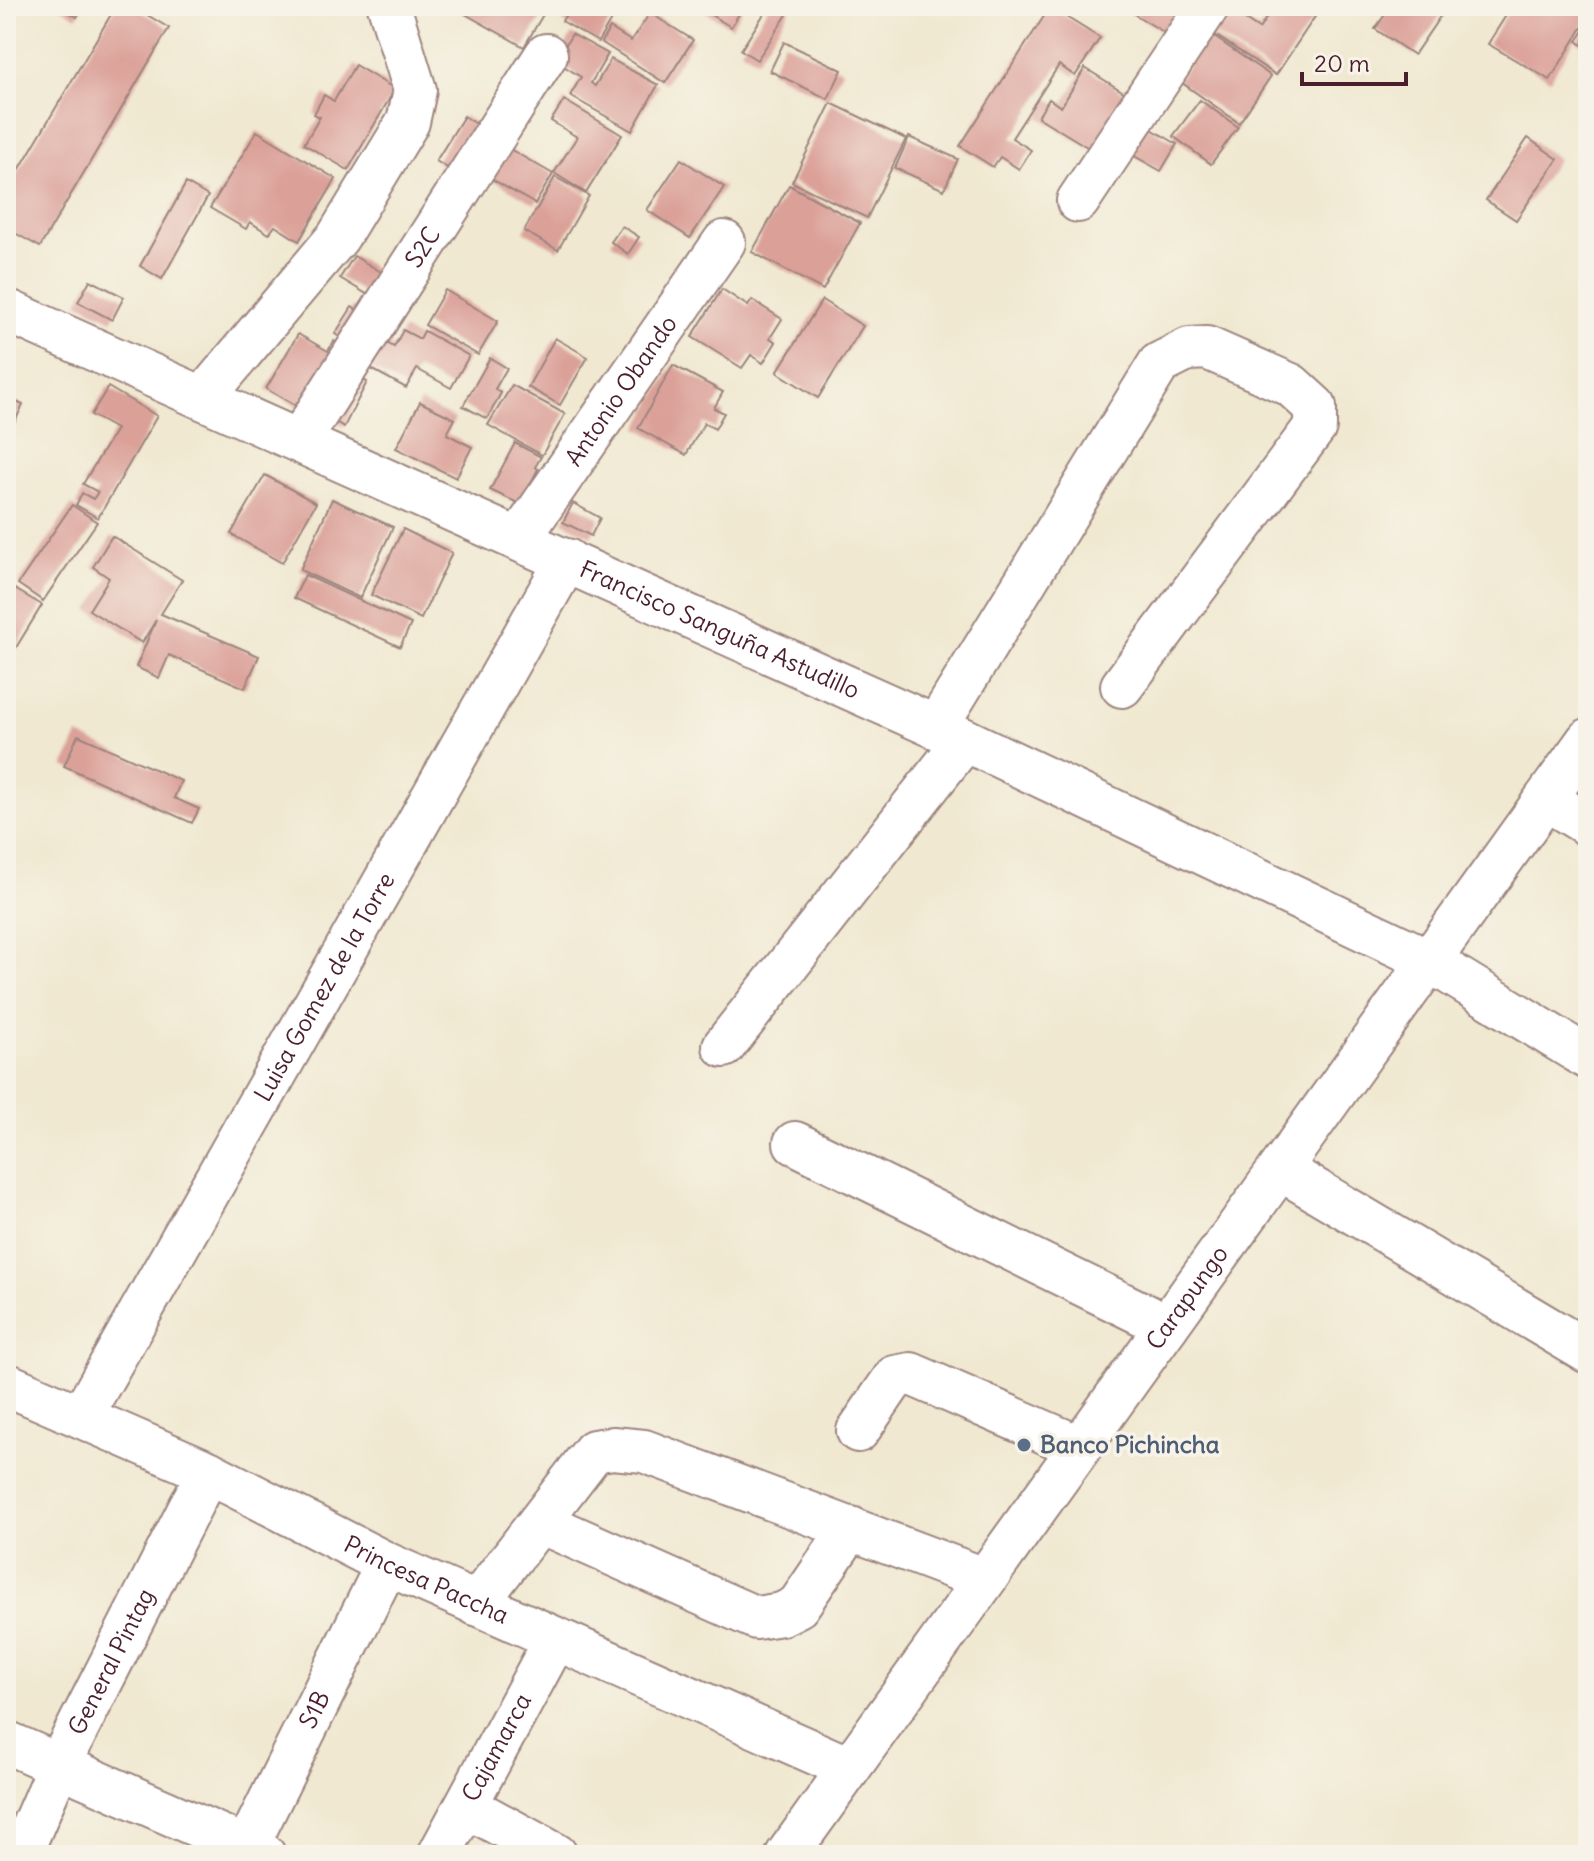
<svg xmlns="http://www.w3.org/2000/svg" width="1594" height="1861" font-family="Delius,sans-serif">
<rect width="100%" height="100%" fill="#f7f3e8"/>
<filter id="ink" filterUnits="userSpaceOnUse"><feTurbulence type="fractalNoise" baseFrequency=".0125" numOctaves="2"/><feDisplacementMap in="SourceGraphic" scale="16" xChannelSelector="R" yChannelSelector="G"/><feConvolveMatrix kernelMatrix="1 2 1 2 8 2 1 2 1" color-interpolation-filters="sRGB"/></filter>
<filter id="wash" filterUnits="userSpaceOnUse"><feTurbulence type="fractalNoise" baseFrequency=".006" numOctaves="4" result="noise"/><feDisplacementMap in="SourceGraphic" scale="32" xChannelSelector="R" yChannelSelector="G"/><feGaussianBlur stdDeviation="1.8" result="paint"/><feColorMatrix in="noise" values="0 0 0 0 0 0 0 0 0 0 0 0 0 0 0 0 0 1.4 0 .05"/><feComposite in="paint" operator="in"/></filter>
<g filter="url(#wash)">
<rect width="100%" height="100%" fill="#f0e8d0"/>
<g id="blocks">
<g fill="#dba199">
<polygon points="58,6 83,6 77,17"/>
<polygon points="116,6 132,6 169,28 40,247 6,228 6,192"/>
<polygon points="137,6 157,6 152,14"/>
<polygon points="451,6 548,6 524,47"/>
<polygon points="571,6 619,6 598,42 562,21"/>
<polygon points="696,6 744,6 731,27"/>
<polygon points="769,6 783,6 790,10 757,60 741,50"/>
<polygon points="1121,6 1182,6 1165,33"/>
<polygon points="1224,6 1259,29 1274,6 1308,6 1318,12 1276,75 1203,27"/>
<polygon points="1391,6 1447,6 1414,55 1375,29"/>
<polygon points="1512,6 1588,6 1588,18 1550,80 1488,44"/>
<polygon points="1050,7 1100,38 1075,76 1059,65 1012,138 1031,150 1019,169 1000,157 993,167 960,146"/>
<polygon points="650,13 693,40 665,83 601,42 610,28 631,41"/>
<polygon points="1588,25 1588,49 1577,41"/>
<polygon points="572,34 608,54 591,83 595,86 611,59 658,85 632,131 570,96 581,77 556,61"/>
<polygon points="1210,34 1271,76 1239,123 1178,80"/>
<polygon points="784,42 842,70 828,99 770,71"/>
<polygon points="355,65 395,89 348,170 304,144 320,117 314,114 324,95 334,101"/>
<polygon points="1085,68 1138,101 1102,156 1038,117 1049,99 1061,107"/>
<polygon points="564,100 622,135 586,193 554,173 577,137 551,121"/>
<polygon points="1200,100 1238,127 1211,164 1173,136"/>
<polygon points="831,103 906,139 867,218 792,182"/>
<polygon points="464,116 481,127 454,172 436,161"/>
<polygon points="1138,121 1177,144 1161,171 1122,149"/>
<polygon points="257,131 336,179 299,241 275,226 269,234 250,222 246,229 210,208"/>
<polygon points="909,137 958,159 944,190 895,168"/>
<polygon points="1528,138 1558,159 1516,220 1486,200"/>
<polygon points="501,144 553,174 535,204 483,174"/>
<polygon points="681,159 724,187 690,238 647,210"/>
<polygon points="555,177 589,196 558,250 524,231"/>
<polygon points="186,183 208,196 162,279 140,266"/>
<polygon points="789,185 860,223 823,290 752,252"/>
<polygon points="622,226 639,237 628,254 611,242"/>
<polygon points="354,256 393,279 380,302 340,278"/>
<polygon points="90,280 124,297 112,320 78,302"/>
<polygon points="722,289 748,306 752,300 782,319 770,338 776,342 763,363 751,355 742,368 692,337"/>
<polygon points="445,290 498,321 478,355 425,325"/>
<polygon points="822,300 863,326 818,398 777,372"/>
<polygon points="352,307 372,319 354,346 335,334"/>
<polygon points="403,330 420,339 424,331 469,356 451,388 417,369 406,388 366,366 380,339 394,347"/>
<polygon points="298,334 328,351 334,341 349,350 312,415 266,389"/>
<polygon points="555,338 588,357 560,405 528,387"/>
<polygon points="490,358 507,368 495,389 501,393 487,419 463,406"/>
<polygon points="673,365 723,392 714,408 724,413 715,429 704,423 686,455 638,428"/>
<polygon points="346,372 367,382 344,427 324,416"/>
<polygon points="512,385 565,414 542,455 488,425"/>
<polygon points="108,387 157,416 98,518 76,505 82,493 93,499 98,492 83,484 116,429 91,415"/>
<polygon points="6,397 23,405 6,439"/>
<polygon points="420,402 455,419 447,434 472,447 456,478 396,448"/>
<polygon points="515,443 541,457 535,467 538,469 520,504 490,490"/>
<polygon points="265,475 316,503 282,563 231,534"/>
<polygon points="332,499 393,527 360,598 300,570"/>
<polygon points="573,503 600,518 591,536 563,522"/>
<polygon points="72,505 97,522 43,601 18,584"/>
<polygon points="403,529 452,553 421,619 371,595"/>
<polygon points="112,536 182,580 161,614 259,656 245,688 169,655 159,678 136,667 156,620 142,643 89,610 109,578 93,567"/>
<polygon points="305,575 411,624 400,647 294,598"/>
<polygon points="13,588 42,605 6,664 6,600"/>
<polygon points="78,735 181,781 174,798 199,809 192,823 64,766"/>
</g>
</g>
</g>
<g filter="url(#ink)">
<use href="#blocks" fill-opacity="0" stroke="#9d847e" stroke-width="2"/>
<g fill="none" stroke-linecap="round" stroke-linejoin="round">
<defs>
<g id="minor">
<polyline points="1078,201 1208,6"/>
<path id="s1" d="M6,310L965,740L1430,961L1588,1058"/>
<polyline points="203,398 338,237 408,122 415,90 389,6"/>
<path id="s2" d="M299,441L546,55"/>
<path id="s3" d="M519,539L724,242"/>
<polyline points="936,727 1159,364 1189,349 1207,348 1291,385 1315,407 1315,427 1122,686"/>
<polyline points="1546,799 1588,825"/>
<polyline points="724,1046 965,740"/>
<polyline points="795,1143 1167,1326"/>
<polyline points="1280,1169 1588,1352"/>
<path id="s4" d="M6,1384L208,1472L387,1564L849,1768"/>
<path id="s5" d="M82,1415L567,560"/>
<polyline points="858,1431 895,1377 911,1374 1079,1447"/>
<polyline points="540,1522 756,1618 782,1614 798,1606 851,1528"/>
<polyline points="476,1604 594,1451 613,1448 644,1451 984,1579"/>
<polyline points="6,1742 264,1855"/>
<polyline points="466,1806 556,1855"/>
<path id="s6" d="M20,1855L59,1765L208,1472"/>
<path id="s7" d="M243,1855L387,1564"/>
<path id="s8" d="M439,1855L555,1640"/>
<path id="s9" d="M787,1855L1588,740"/>
</g>
</defs>
<use href="#minor" stroke="#9d847e" stroke-width="46"/>
<use href="#minor" stroke="#fff" stroke-width="42"/>
</g>
</g>
<circle fill="#5c6f8a" stroke="#f7f3e8" stroke-width="3" cx="1024" cy="1445" r="8"/>
<g text-anchor="middle" stroke-width="7" stroke-linejoin="round" paint-order="stroke">
<g font-size="24" fill="#4a1f2b" stroke="#f7f3e8">
<text dy="8" stroke="none"><textPath href="#s2" startOffset="230">S2C</textPath></text>
<text dy="8" stroke="none"><textPath href="#s3" startOffset="180">Antonio Obando</textPath></text>
<text dy="8" stroke="none"><textPath href="#s1" startOffset="782">Francisco Sanguña Astudillo</textPath></text>
<text dy="8" stroke="none"><textPath href="#s5" startOffset="492">Luisa Gomez de la Torre</textPath></text>
<text dy="8" stroke="none"><textPath href="#s9" startOffset="686">Carapungo</textPath></text>
<text dy="8" stroke="none"><textPath href="#s4" startOffset="464">Princesa Paccha</textPath></text>
<text dy="8" stroke="none"><textPath href="#s6" startOffset="214">General Pintag</textPath></text>
<text dy="8" stroke="none"><textPath href="#s7" startOffset="162">S1B</textPath></text>
<text dy="8" stroke="none"><textPath href="#s8" startOffset="122">Cajamarca</textPath></text>
</g>
<g font-size="24" font-weight="bold" fill="#4e5e75" stroke="#f7f3e8" text-anchor="start">
<text x="1040" y="1453">Banco Pichincha</text>
</g>
</g>
<rect width="1594" height="1861" fill="none" stroke="#f7f3e8" stroke-width="32"/>
<path d="M1302 72v12h104v-12" fill="none" stroke="#4a1f2b" stroke-width="4"/>
<text x="1314" y="72" font-size="24" fill="#4a1f2b" stroke="#f7f3e8" stroke-width="6" paint-order="stroke">20 m</text>
</svg>
